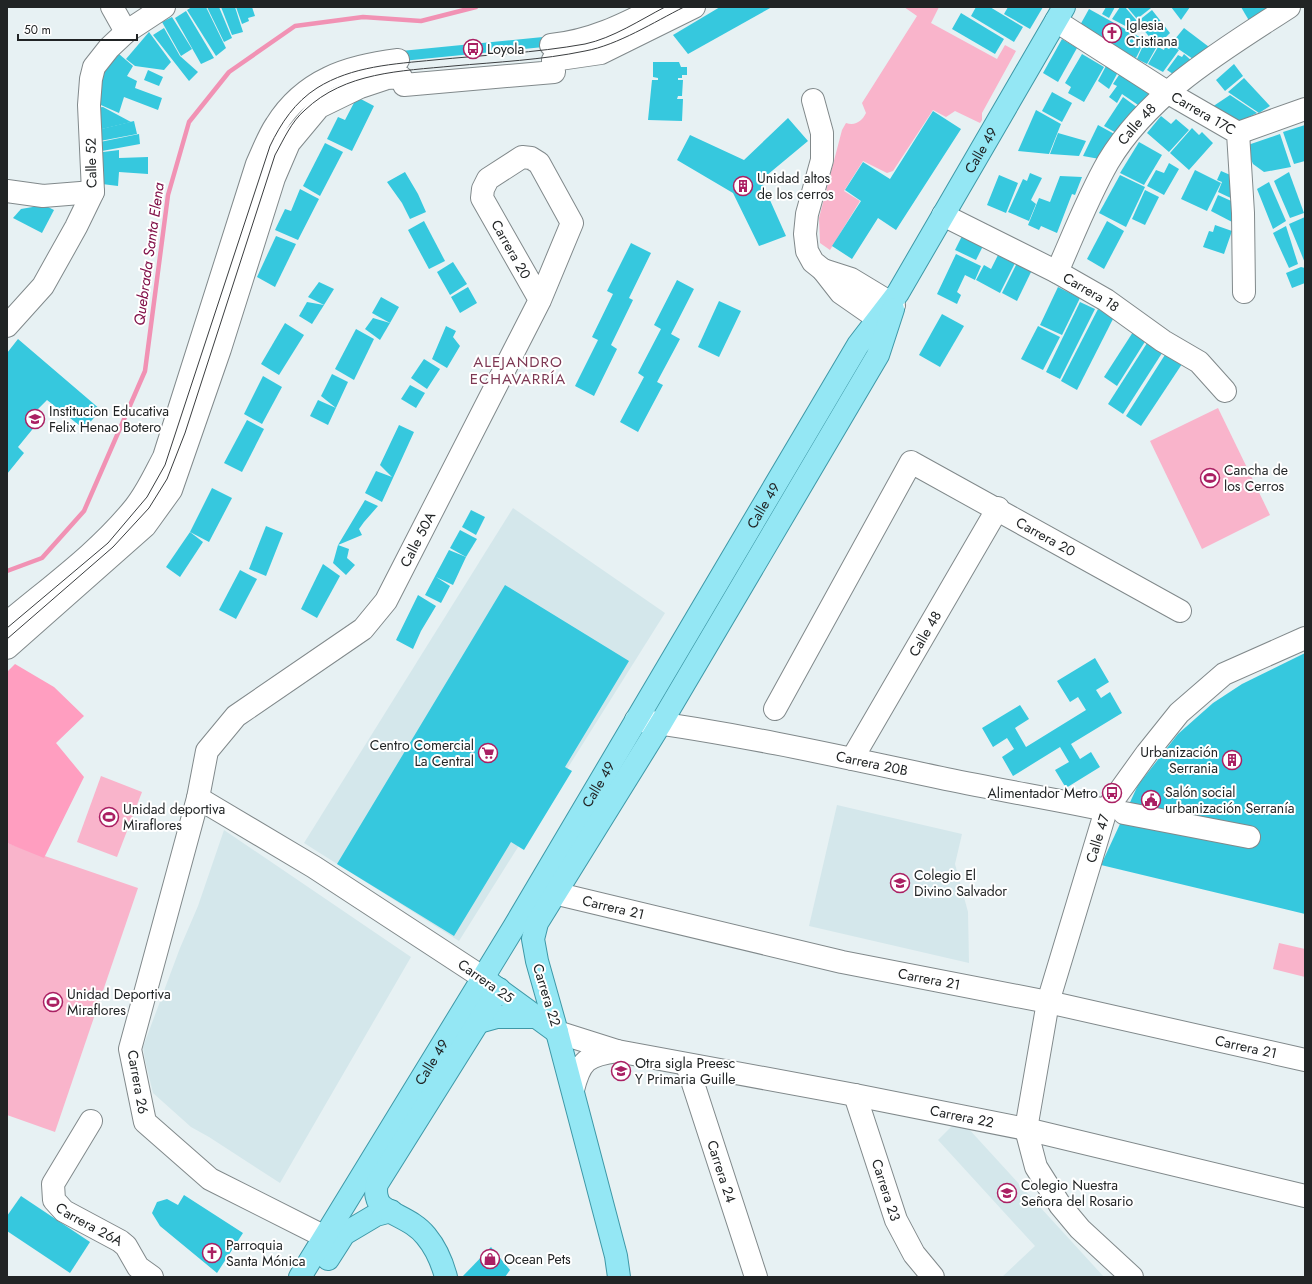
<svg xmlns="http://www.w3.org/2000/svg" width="1312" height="1284" font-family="Jost,sans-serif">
<rect width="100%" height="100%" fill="#e7f1f3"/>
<g fill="#d4e7eb">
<polygon points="513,508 665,613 459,941 304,843"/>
<polygon points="837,805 962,834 955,864 968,912 969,963 809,926"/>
<polygon points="224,830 411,957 280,1183 209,1137 191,1127 153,1093 145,1060 143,1047 180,948 198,906"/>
<polygon points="954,1124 967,1127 1104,1277 1002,1277 1035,1246 938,1140"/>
</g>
<g fill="#f9b4cb">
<path d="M904,7H939L931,23L997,59L1005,45L1016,51L982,113V120L980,123L955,111L946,117L933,110L893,171L887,173L863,161L844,191L860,201L830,250L820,243L819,218L842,130L846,123C856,126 862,121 866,113L862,103L917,16Z"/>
<polygon points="1218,408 1270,515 1202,549 1150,441"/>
<polygon points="101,776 142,792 117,857 77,842"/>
<polygon points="7,843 138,888 55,1132 7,1115"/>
<polygon points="1279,943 1305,949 1305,977 1273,969"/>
</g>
<polygon fill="#ff9ec0" points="15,664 54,687 84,716 56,743 84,777 44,858 7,843 7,672"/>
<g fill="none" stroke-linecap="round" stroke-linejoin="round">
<polyline stroke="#f192b4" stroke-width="4.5" points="7,571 42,558 84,511 145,371 168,195 189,122 229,72 295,26 363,17 421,21 476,7"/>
</g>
<g fill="#36c8de">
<polygon points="192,7 206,7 226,48 216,56 187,10"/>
<polygon points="207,7 219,7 232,38 224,42"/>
<polygon points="221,7 235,7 243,32 232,35"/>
<polygon points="236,7 252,7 255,16 248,18 249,21 242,24"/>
<polygon points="720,7 772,7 688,54 673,35"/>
<polygon points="976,7 990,7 1023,27 1014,42 971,16"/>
<polygon points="1008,7 1043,7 1030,29 1004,14"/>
<polygon points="1106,7 1115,7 1109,18 1102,14"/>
<polygon points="1120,7 1125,7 1137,21 1133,30 1112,19"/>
<polygon points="1127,7 1150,7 1151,8 1137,19"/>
<polygon points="1171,7 1190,7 1181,20"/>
<polygon points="1241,7 1276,7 1251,24"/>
<polygon points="1089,9 1145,40 1136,58 1079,27"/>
<polygon points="1152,10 1170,33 1157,46 1137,22"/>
<polygon points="186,11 214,58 201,64 175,18"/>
<polygon points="961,13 1004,39 995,54 952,29"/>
<polygon points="172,17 192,49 181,56 162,22"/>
<polygon points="164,28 180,56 198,72 189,81 153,35"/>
<polygon points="1184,28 1213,50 1196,61 1171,44"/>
<polygon points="149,32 171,62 164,70 135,66 126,59"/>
<polygon points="543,37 544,47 402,61 401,51"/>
<polygon points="1147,37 1156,48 1147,64 1137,59"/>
<polygon points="1062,39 1077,48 1058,82 1043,73"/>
<polygon points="1172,46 1179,50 1163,72 1148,64 1158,47 1164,50 1165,47 1169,49"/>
<polygon points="119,54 133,66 127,76 137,81 135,88 162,98 158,110 124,97 119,113 94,102 100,77"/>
<polygon points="1082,54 1104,67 1084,102 1068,93 1071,87 1065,83"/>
<polygon points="1184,54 1193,62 1179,78 1167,70 1178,55 1182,57"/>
<polygon points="653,62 679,62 681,67 687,67 687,75 682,75 682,78 678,78 678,80 683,80 682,96 678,96 677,99 683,99 682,121 648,120 652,80 658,80 658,78 653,77"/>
<polygon points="1107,64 1118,72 1109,89 1098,81"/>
<polygon points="1234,64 1243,76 1225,91 1216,80"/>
<polygon points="148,70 163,77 159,86 144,80"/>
<polygon points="1121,72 1151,92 1141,107 1122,94 1117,103 1109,97 1117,86 1113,84"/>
<polygon points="1244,78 1270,106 1259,113 1228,92"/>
<polygon points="1052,92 1072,103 1062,122 1042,111"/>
<polygon points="1230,95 1257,113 1234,124 1209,109"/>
<polygon points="357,97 374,106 352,151 327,139 338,117 345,120"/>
<polygon points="1123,97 1138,108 1118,134 1104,126"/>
<polygon points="103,107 131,122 98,130 93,108"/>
<polygon points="1036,110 1061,124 1049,154 1018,151"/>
<polygon points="933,111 961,129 896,230 878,218 852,259 832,246 861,201 845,190 863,162 890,179"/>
<polygon points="1161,116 1171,124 1176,119 1189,130 1169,152 1147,133"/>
<polygon points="788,118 808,141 761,180 786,236 759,246 733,193 677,160 690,135 744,160"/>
<polygon points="134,121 137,134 100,141 97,130"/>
<polygon points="1098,125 1118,136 1105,160 1083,156"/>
<polygon points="1305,125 1305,161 1294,164 1283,132"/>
<polygon points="1192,128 1199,135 1202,132 1213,143 1189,170 1170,153"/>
<polygon points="1058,133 1086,141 1079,156 1050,154"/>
<polygon points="139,134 140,144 102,151 100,142"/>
<polygon points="1280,134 1291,167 1264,172 1253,164 1245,146"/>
<polygon points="1139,142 1162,155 1144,185 1120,173"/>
<polygon points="325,143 343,152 320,196 303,186"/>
<polygon points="119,150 119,158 148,157 148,174 119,172 118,186 102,184 103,152"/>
<polygon points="1169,163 1179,169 1164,195 1147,186 1156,170 1164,173"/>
<polygon points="1195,170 1221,183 1207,211 1181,199"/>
<polygon points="1221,171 1235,177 1235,200 1218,192 1222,182 1217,180"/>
<polygon points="405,172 418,194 426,212 410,219 402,203 387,182"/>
<polygon points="1289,172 1304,213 1290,218 1274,181"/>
<polygon points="1030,173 1042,178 1031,200 1036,204 1029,221 1008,212 1023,179 1027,181"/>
<polygon points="999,175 1018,183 1006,213 987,205"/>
<polygon points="1120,175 1145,187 1126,227 1099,213"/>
<polygon points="1060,176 1082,177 1075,195 1072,194 1057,233 1041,226 1039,230 1028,225 1039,198 1050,202"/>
<polygon points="1269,182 1286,221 1273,229 1257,189"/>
<polygon points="300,189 319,199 298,240 275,230 285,209 291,211"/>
<polygon points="1145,190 1159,197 1145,225 1132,219"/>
<polygon points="1218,195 1238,204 1234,223 1211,211"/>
<polygon points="44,205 54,210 42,233 13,218 21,209"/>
<polygon points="1305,217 1305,263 1289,224"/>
<polygon points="424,221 445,261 429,269 408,230"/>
<polygon points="1107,221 1124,231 1104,269 1087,259"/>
<polygon points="1215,225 1232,231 1224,254 1203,247 1209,231 1213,232"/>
<polygon points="1286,226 1298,264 1289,268 1273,233"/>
<polygon points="276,236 296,244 275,287 257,277"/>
<polygon points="962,236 983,246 976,260 955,250"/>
<polygon points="631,243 651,253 629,298 633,300 611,345 617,349 594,396 575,386 598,340 592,337 613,294 607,291"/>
<polygon points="956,254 981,266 975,280 965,275 957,292 961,295 957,304 937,294"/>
<polygon points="998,255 1015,263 1000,293 976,280 984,265 991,269"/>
<polygon points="453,262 467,284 450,295 437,272"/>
<polygon points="1017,263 1032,270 1017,301 1002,293"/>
<polygon points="1301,267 1305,268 1305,283 1292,288 1286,273"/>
<polygon points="677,280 694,289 671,334 680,339 657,382 663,385 638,432 620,422 644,377 638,373 661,329 654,325"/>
<polygon points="319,282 334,289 324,305 308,297"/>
<polygon points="468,287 477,303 460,313 451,297"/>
<polygon points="1058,287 1080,298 1062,335 1040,325"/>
<polygon points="381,297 399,307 390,323 372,313"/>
<polygon points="719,301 741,311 719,357 698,347"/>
<polygon points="307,302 324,305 312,324 299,316"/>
<polygon points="1080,302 1095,309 1060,379 1046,372"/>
<polygon points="1098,309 1114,317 1077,390 1061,381"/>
<polygon points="942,314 964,326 940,367 919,355"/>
<polygon points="373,318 390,323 380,340 365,329"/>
<polygon points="285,323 304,335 279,375 261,364"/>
<polygon points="446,326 456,331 453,337 460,346 447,368 432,359"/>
<polygon points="1038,326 1060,337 1043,370 1021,359"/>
<polygon points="356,329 374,339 354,380 335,369"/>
<polygon points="1133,332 1146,340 1117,386 1104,377"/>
<polygon points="18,339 101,410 84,429 47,400 33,414 40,420 18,447 24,453 7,474 7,353"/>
<polygon points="1149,340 1164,350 1123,414 1108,404"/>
<polygon points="1168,350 1184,361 1141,426 1126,416"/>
<polygon points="424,359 440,369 427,389 411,378"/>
<polygon points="332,374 348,382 328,425 310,416 318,400 336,408 321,396"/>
<polygon points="263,376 282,387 262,424 244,414"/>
<polygon points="410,385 425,393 416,408 401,399"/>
<polygon points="247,420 264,429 242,472 224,463"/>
<polygon points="399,425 414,432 382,502 365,493 376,471 392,477 380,465"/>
<polygon points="212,488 232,498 209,542 190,532"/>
<polygon points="365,500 378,506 364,522 359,529 362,535 338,545 349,549 347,558 355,565 346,575 333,563 338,545"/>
<polygon points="471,510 485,517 476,535 462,527"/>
<polygon points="266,526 283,533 266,576 249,569"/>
<polygon points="460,530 477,539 466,557 450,548"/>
<polygon points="190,532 203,542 180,577 166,567"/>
<polygon points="449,550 466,557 453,585 436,577 450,586 441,603 425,595"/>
<polygon points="323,564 340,576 317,618 301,609"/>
<polygon points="240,570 257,579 236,619 219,610"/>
<polygon points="505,585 629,661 565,767 572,771 524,850 511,842 454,936 337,864"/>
<polygon points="418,595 436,606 421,631 413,649 396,640"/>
<polygon points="1305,653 1305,914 1101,865 1138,785 1178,734 1213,703 1242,684"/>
<polygon points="1095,658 1109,682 1096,690 1101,698 1110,692 1122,713 1071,744 1080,759 1091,752 1100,767 1066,788 1055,770 1069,762 1060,747 1013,776 1002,757 1014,749 1007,738 993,747 982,728 1020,705 1029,719 1015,728 1026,747 1086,710 1078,697 1070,702 1057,681"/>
<polygon points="184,1195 243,1233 217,1273 160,1226 152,1213 157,1202 167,1199 178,1205"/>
<polygon points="21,1196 90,1242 70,1273 7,1231 7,1216"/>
<polygon points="491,1247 510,1270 505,1277 462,1277"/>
</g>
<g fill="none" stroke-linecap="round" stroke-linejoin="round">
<defs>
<g id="minor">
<polyline points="112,7 126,32"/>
<path id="s1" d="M1056,21L1167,92L1238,133L1243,213L1244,292"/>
<path d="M551,45C591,41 623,25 658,7"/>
<polyline points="553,60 601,53 694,7"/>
<polyline points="813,100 822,133 822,160 807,214 805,234 807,251 813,262 823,270 841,293 887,325"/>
<polyline points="1238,133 1305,109"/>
<polyline points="7,191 43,196 93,192"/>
<path id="s2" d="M943,215L1057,272L1106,300L1163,341L1199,362L1225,391"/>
<polyline points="823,270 851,279 894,305"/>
<path id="s3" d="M1057,272C1073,236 1088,197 1108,162C1150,92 1223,50 1289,7"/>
<polyline points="7,326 43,286 76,227 93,192 89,105 91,79 94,67 109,48 126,32 164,7"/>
<path d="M7,623C51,586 99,552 135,507C147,492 155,474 164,457L257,164C263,151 268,137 276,125C304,80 348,66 398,60"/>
<polyline points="7,648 145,526 171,490 220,349 274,178 289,143 319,107 360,87 387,78 401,77 404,85 554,72 553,63"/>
<path id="s4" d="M775,709L911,462L1180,611"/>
<path id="s5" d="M636,720C740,734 843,757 946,779C999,790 1053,799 1106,810"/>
<path id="s6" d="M852,759L998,508"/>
<polyline points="198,798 314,867 482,977"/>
<polyline points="1124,813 1249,837"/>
<path id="s7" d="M554,893L842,962L1048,1002L1305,1060"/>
<path id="s8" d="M557,1032L617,1051L855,1095L1026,1129L1305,1196"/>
<path id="s9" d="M687,1065L756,1277"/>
<path d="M573,1090C580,1061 587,1055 617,1051"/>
<path id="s10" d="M855,1095L896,1220L914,1254L933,1277"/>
<path id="s11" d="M91,1121L53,1184L54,1200L64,1211L120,1241L126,1246L138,1267L152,1277"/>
<path id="s12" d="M337,1243L210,1179L145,1122L130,1049L198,798L207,751L236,716L363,629L386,601L540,300L572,223L539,163L531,158L522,157L488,179L483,189L482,198L540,300"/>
<path id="s13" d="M1132,1277L1080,1229L1060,1205L1036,1167L1026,1129L1048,1002L1106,810L1147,753L1179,713L1224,674L1305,638"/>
</g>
<g id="major">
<polyline points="487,981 557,1032"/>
<polyline points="479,1022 497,1017 536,1017"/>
<polyline points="328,1259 344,1234 376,1215 391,1211"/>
<path id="s14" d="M300,1277L514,927L858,345L898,293L1064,7"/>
<path d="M446,1277C442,1262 436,1248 426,1236C414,1221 397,1217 383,1207C376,1202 375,1191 377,1184L499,989"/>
<polyline points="619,1277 616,1256 557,1032 537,961 533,939 537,923 661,723 845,411 878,355 893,309"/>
</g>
</defs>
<use href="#minor" stroke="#81898b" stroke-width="24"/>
<use href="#major" stroke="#3e98a7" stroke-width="24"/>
<use href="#minor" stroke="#fff" stroke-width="22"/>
<use href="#major" stroke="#94e7f4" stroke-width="22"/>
<g stroke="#3b3e40" stroke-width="1">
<path d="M7,628L108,543L147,497L165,465L270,146C281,123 295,102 317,88C352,66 394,64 434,60C484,55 535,53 585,44C613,38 640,20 665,7"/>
<path d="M7,639L113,547L149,508L167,479L185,433L275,155C284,139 291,122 305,110C345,72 401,71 453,66C497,62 542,60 585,51C618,45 654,22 684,7"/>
</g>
</g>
<defs>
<symbol id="church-ring" viewBox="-11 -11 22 22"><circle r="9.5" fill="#fff" stroke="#aa2063" stroke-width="1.5"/><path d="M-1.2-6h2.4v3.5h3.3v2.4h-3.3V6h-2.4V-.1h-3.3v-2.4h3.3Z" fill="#aa2063"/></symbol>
<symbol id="bus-ring" viewBox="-11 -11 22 22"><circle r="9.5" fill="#fff" stroke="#aa2063" stroke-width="1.5"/><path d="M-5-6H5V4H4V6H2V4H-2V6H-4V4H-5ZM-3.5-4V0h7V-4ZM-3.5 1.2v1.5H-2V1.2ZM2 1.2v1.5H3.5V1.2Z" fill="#aa2063"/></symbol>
<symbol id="building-ring" viewBox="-11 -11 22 22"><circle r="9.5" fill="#fff" stroke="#aa2063" stroke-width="1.5"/><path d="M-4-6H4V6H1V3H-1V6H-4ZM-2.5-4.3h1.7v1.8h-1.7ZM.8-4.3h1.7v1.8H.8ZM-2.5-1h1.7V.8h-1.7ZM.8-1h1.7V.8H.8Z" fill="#aa2063"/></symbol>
<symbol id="school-ring" viewBox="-11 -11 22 22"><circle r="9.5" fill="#fff" stroke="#aa2063" stroke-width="1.5"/><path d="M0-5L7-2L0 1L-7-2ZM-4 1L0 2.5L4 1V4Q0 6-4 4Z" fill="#aa2063"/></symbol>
<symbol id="stadium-ring" viewBox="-11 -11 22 22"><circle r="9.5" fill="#fff" stroke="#aa2063" stroke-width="1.5"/><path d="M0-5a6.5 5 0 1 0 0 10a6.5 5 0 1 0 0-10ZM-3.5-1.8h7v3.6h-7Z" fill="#aa2063"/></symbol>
<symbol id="supermarket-ring" viewBox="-11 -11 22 22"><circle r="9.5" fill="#fff" stroke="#aa2063" stroke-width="1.5"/><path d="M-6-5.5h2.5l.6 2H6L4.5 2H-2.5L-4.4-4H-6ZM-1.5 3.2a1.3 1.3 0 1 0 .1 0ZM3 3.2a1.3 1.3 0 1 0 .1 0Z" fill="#aa2063"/></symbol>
<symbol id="civic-ring" viewBox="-11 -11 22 22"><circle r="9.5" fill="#fff" stroke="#aa2063" stroke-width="1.5"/><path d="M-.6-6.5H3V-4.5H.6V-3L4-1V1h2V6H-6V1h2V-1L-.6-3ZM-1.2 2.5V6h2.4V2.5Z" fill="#aa2063"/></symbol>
<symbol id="shop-ring" viewBox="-11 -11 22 22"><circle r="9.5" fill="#fff" stroke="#aa2063" stroke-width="1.5"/><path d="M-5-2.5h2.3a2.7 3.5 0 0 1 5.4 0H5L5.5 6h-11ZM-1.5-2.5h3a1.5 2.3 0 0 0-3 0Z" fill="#aa2063"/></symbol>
</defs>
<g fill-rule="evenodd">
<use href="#church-ring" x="1101" y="22" width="22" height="22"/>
<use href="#bus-ring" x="462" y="38" width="22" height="22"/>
<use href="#building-ring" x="732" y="175" width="22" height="22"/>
<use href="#school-ring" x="24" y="408" width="22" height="22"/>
<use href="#stadium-ring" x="1199" y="467" width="22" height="22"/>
<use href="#supermarket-ring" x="477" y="742" width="22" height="22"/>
<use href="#building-ring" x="1221" y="749" width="22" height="22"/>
<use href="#bus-ring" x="1101" y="782" width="22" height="22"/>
<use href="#civic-ring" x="1140" y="789" width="22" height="22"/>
<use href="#stadium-ring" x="98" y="806" width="22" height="22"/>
<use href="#school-ring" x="889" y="872" width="22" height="22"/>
<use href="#stadium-ring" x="42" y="991" width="22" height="22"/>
<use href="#school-ring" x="610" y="1060" width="22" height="22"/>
<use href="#school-ring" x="996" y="1182" width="22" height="22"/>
<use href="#church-ring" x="201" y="1242" width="22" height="22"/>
<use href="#shop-ring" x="479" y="1248" width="22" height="22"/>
</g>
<g text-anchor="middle" stroke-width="4" stroke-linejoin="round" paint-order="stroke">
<g font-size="14" fill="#212425" stroke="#fff" text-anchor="start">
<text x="1126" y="30">Iglesia<tspan x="1126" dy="16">Cristiana</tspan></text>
<text x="487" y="54">Loyola</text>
<text x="757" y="183">Unidad altos<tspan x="757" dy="16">de los cerros</tspan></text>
<text x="49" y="416">Institucion Educativa<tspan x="49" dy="16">Felix Henao Botero</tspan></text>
<text x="1224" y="475">Cancha de<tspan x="1224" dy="16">los Cerros</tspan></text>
<text x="474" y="750" text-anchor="end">Centro Comercial<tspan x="474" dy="16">La Central</tspan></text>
<text x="1218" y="757" text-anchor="end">Urbanización<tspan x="1218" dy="16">Serrania</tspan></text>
<text x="1165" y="797">Salón social<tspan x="1165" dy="16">urbanización Serranía</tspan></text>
<text x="1098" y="798" text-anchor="end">Alimentador Metro</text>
<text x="123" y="814">Unidad deportiva<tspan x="123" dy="16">Miraflores</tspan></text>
<text x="914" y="880">Colegio El<tspan x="914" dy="16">Divino Salvador</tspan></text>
<text x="67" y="999">Unidad Deportiva<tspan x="67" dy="16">Miraflores</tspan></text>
<text x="635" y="1068">Otra sigla Preesc<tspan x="635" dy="16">Y Primaria Guille</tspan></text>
<text x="1021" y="1190">Colegio Nuestra<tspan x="1021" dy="16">Señora del Rosario</tspan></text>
<text x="226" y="1250">Parroquia<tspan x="226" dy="16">Santa Mónica</tspan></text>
<text x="504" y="1264">Ocean Pets</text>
</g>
<g font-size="14" fill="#212425" stroke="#fff">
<text dy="5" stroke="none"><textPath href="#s1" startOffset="174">Carrera 17C</textPath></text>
<text dy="5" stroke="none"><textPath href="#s3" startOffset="169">Calle 48</textPath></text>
<text dy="5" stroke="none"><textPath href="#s14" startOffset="1317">Calle 49</textPath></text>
<text transform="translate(91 163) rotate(-91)" y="5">Calle 52</text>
<text dy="5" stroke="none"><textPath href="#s12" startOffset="1475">Carrera 20</textPath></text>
<text dy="5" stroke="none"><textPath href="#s2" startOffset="167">Carrera 18</textPath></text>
<text dy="5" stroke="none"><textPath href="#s14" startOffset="900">Calle 49</textPath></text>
<text dy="5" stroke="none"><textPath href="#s4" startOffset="436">Carrera 20</textPath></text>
<text dy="5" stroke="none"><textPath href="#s12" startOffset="916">Calle 50A</textPath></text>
<text dy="5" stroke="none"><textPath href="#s6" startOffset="145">Calle 48</textPath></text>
<text dy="5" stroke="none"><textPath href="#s5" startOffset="240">Carrera 20B</textPath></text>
<text dy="5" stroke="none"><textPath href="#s14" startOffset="576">Calle 49</textPath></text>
<text dy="5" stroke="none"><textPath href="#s13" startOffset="486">Calle 47</textPath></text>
<text dy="5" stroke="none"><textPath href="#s7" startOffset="61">Carrera 21</textPath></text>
<text dy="5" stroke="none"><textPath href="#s7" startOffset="385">Carrera 21</textPath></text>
<text transform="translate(486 981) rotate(35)" y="5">Carrera 25</text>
<text transform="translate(547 995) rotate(73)" y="5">Carrera 22</text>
<text dy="5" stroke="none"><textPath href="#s7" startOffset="709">Carrera 21</textPath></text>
<text dy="5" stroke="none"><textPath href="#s14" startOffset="252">Calle 49</textPath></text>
<text transform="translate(138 1082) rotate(80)" y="5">Carrera 26</text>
<text dy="5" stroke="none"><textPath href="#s8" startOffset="414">Carrera 22</textPath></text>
<text dy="5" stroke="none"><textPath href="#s9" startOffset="112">Carrera 24</textPath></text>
<text dy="5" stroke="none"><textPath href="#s10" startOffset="100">Carrera 23</textPath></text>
<text dy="5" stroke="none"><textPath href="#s11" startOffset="133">Carrera 26A</textPath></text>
</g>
<g font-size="15" font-style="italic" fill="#811048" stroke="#fff">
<text transform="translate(149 254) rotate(-82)" y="5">Quebrada Santa Elena</text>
</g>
<g font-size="15" letter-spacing="1" fill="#7d3853" stroke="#fff">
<text x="518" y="367">ALEJANDRO<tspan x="518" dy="17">ECHAVARRÍA</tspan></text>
</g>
</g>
<rect width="1312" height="1284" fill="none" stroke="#212425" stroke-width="16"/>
<path d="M18 34v6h119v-6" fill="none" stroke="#212425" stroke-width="2"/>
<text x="24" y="34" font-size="12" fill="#212425" stroke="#ffffff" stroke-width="3" paint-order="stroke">50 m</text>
</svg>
